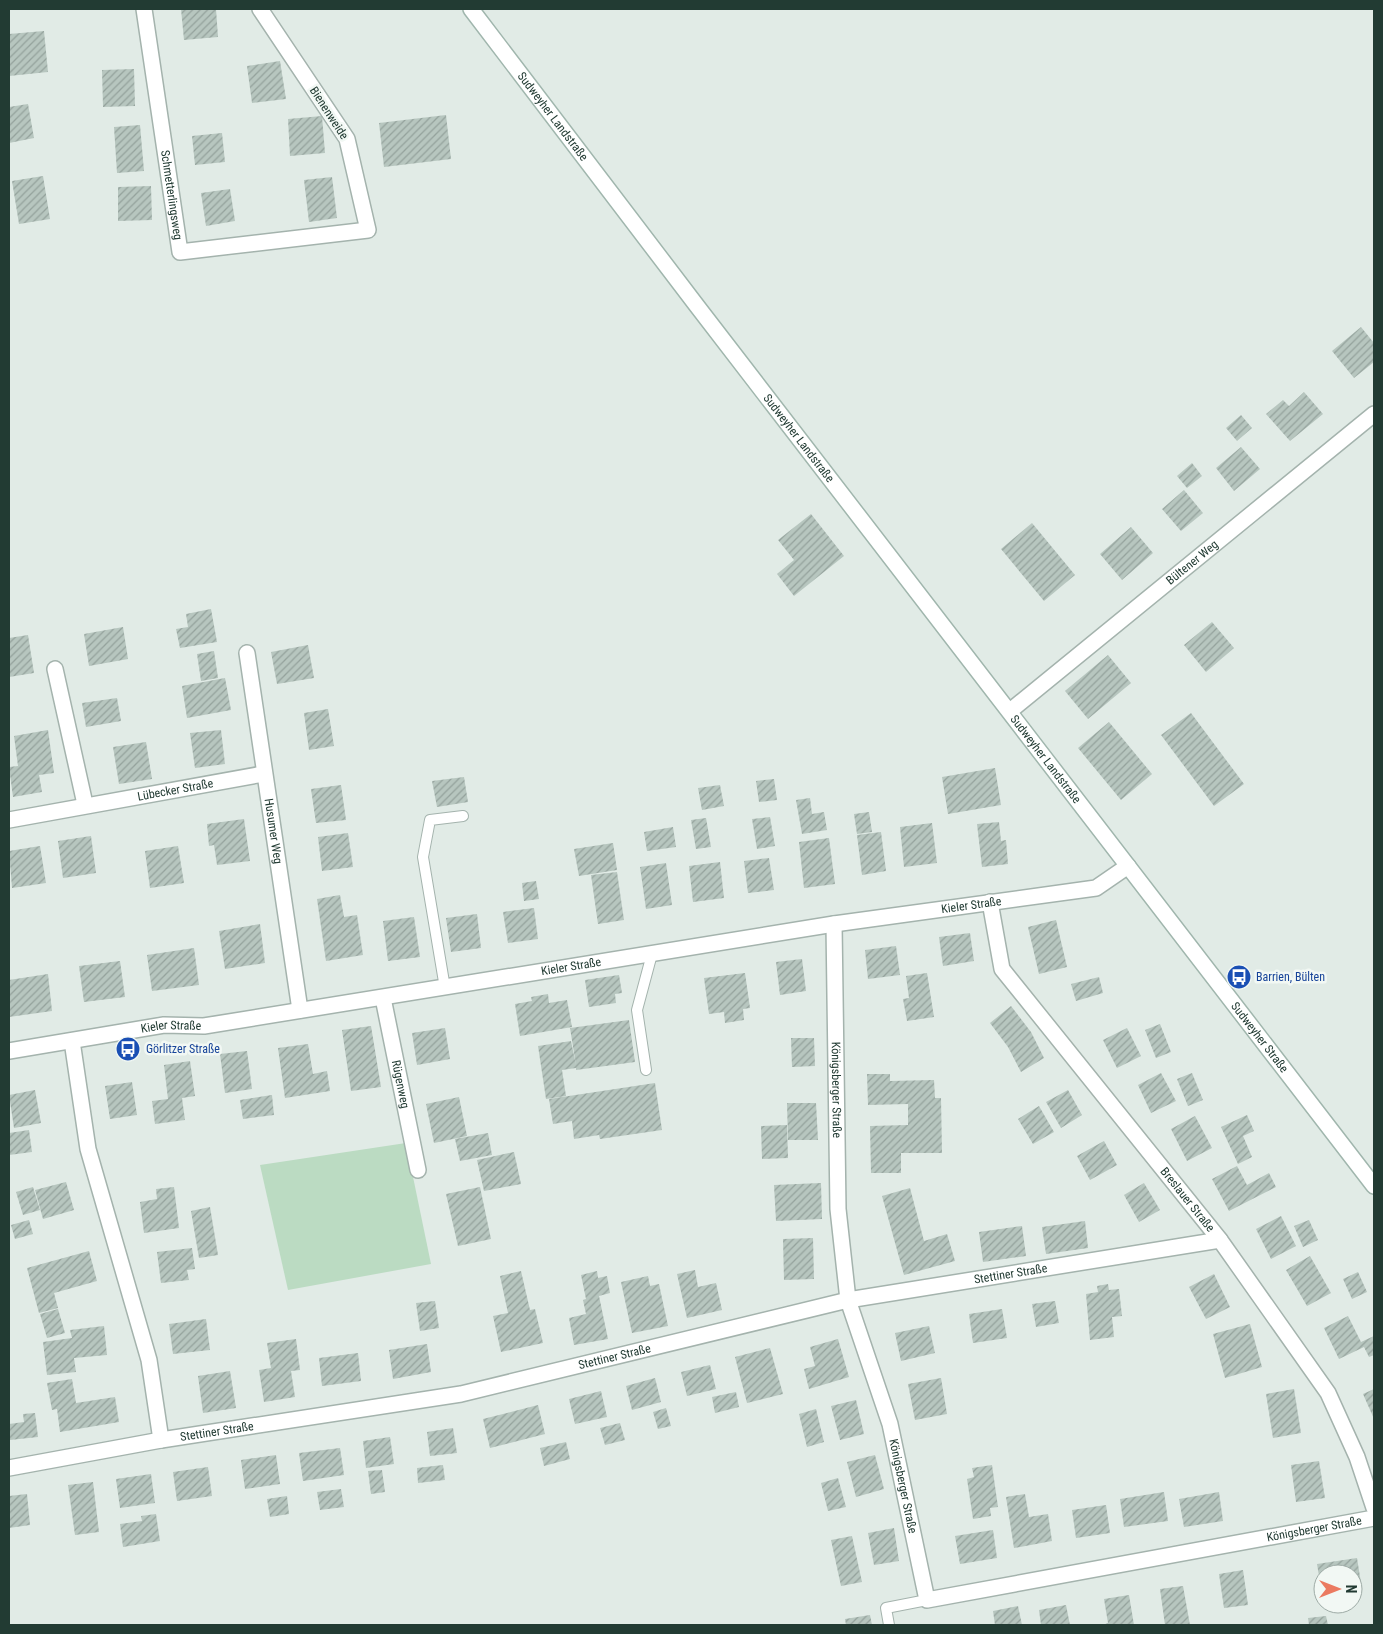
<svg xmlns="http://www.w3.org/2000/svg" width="1383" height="1634" font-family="'Roboto Condensed',sans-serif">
<defs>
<pattern id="building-hatch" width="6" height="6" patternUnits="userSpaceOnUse" patternTransform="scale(1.25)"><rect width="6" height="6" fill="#b7c6bf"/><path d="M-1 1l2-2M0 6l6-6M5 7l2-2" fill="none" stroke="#94a29c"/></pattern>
</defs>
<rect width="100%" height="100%" fill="#e1ebe6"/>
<polygon fill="#bbdbc2" points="406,1143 431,1264 288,1290 260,1165"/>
<g fill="url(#building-hatch)">
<polygon points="181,9 216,9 218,37 184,40"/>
<polygon points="44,31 48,72 9,76 9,34"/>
<polygon points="280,61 286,99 252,103 247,66"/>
<polygon points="134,69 135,106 103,107 102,70"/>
<polygon points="28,104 34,138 9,143 9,107"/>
<polygon points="446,115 451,159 384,167 379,123"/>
<polygon points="322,116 325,153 290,156 288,119"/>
<polygon points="140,125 144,171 117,173 114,127"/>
<polygon points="222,133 225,162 195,165 192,136"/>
<polygon points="43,176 50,219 19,224 12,181"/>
<polygon points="332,177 337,218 309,222 304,180"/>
<polygon points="151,186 152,220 118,221 118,187"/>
<polygon points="230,189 235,221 206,226 201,193"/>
<polygon points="1361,327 1374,343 1374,362 1354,378 1332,351"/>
<polygon points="1304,392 1323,414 1290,441 1266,414 1283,400 1289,406"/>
<polygon points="1241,415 1252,428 1237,441 1226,428"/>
<polygon points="1241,447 1260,469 1234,491 1216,468"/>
<polygon points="1192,463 1202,476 1187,488 1177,476"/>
<polygon points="1184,490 1203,513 1181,531 1162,509"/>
<polygon points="811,514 844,556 794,596 777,574 794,560 778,540"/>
<polygon points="1032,523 1075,575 1044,601 1001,549"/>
<polygon points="1131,527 1153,553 1122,580 1100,554"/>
<polygon points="211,609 217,642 180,648 176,629 188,627 186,614"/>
<polygon points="1212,622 1234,648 1206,672 1184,645"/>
<polygon points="123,627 128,659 89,666 84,634"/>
<polygon points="28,635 34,673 9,677 9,638"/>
<polygon points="308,645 314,678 277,684 271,652"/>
<polygon points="214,651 218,678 201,681 197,654"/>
<polygon points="1108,655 1131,683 1088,719 1065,691"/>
<polygon points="225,678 231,710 187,718 182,686"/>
<polygon points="117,698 121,721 86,727 82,703"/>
<polygon points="328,709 334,746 309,750 304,713"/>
<polygon points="1191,713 1244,784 1214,806 1161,735"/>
<polygon points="1109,722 1152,774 1121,800 1078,748"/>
<polygon points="48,730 54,773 39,775 42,792 13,797 9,767 18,766 14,736"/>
<polygon points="221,730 225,764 195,768 190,733"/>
<polygon points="146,742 152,779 119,784 113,747"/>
<polygon points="995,768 1001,805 948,814 942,777"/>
<polygon points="464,777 468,802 437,807 432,781"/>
<polygon points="774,779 777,800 759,802 756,781"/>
<polygon points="341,785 346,820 316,823 311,789"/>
<polygon points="720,785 724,806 702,810 698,788"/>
<polygon points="810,798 812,814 824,812 827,830 802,834 796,800"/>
<polygon points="869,812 872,832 857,834 854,814"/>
<polygon points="770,817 775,846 757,849 752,819"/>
<polygon points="706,818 711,847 696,849 691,820"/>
<polygon points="244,819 250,861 217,865 214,845 209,846 207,824"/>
<polygon points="999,822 1001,841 1006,840 1008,864 982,867 977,824"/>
<polygon points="932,823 937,863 904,867 900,827"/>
<polygon points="673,827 676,847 647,851 644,832"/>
<polygon points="881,832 886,871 862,875 857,835"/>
<polygon points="348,833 353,867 322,871 318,837"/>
<polygon points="91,836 96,873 63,878 58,841"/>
<polygon points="829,838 835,884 804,888 799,842"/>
<polygon points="613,843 617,870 579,876 574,849"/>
<polygon points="40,846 46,883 12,888 9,851"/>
<polygon points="178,846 184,883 150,888 145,851"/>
<polygon points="769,858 774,890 748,893 744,861"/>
<polygon points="720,862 724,898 693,902 689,866"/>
<polygon points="666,863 672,905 646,909 640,867"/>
<polygon points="617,872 624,920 598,924 591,875"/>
<polygon points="536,881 539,899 524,901 522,883"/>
<polygon points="340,895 344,917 357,915 363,955 326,961 317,899"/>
<polygon points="534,908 538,939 508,943 503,912"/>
<polygon points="477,914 481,948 451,952 446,918"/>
<polygon points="414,917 420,957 388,961 383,921"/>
<polygon points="1056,920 1067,967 1039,974 1028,927"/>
<polygon points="260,924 265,963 225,969 219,931"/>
<polygon points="970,933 974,961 943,966 939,937"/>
<polygon points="896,946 900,975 868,979 865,950"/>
<polygon points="194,948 199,985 152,991 147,955"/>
<polygon points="802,959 806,991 780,995 776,962"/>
<polygon points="120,961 125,997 84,1002 79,966"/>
<polygon points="745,973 750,1008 743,1009 744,1020 725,1023 724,1012 709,1014 704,978"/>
<polygon points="927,973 934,1017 907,1021 903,999 909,998 906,976"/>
<polygon points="48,974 52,1011 9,1017 9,980"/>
<polygon points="619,975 622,993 615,994 616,1003 589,1007 585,980"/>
<polygon points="1099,977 1103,993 1076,1001 1071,984"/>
<polygon points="548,994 549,1003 567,1000 572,1027 520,1036 515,1004 532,1001 531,997"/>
<polygon points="1011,1006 1031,1032 1044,1058 1021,1072 1008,1047 990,1023"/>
<polygon points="629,1020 635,1062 576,1070 576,1068 562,1070 566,1096 546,1099 538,1046 571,1041 576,1065 570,1028"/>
<polygon points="1160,1024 1171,1052 1156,1058 1145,1030"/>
<polygon points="371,1026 381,1087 351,1091 342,1030"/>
<polygon points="445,1028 450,1059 417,1065 412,1033"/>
<polygon points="1127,1028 1141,1056 1117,1068 1103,1040"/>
<polygon points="791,1038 814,1038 815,1066 792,1067"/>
<polygon points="308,1044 313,1074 327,1071 330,1091 285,1098 278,1048"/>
<polygon points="247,1051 252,1089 225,1093 220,1054"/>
<polygon points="190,1061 195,1096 182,1098 185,1120 155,1124 152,1101 168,1099 164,1065"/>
<polygon points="1161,1073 1176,1101 1151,1113 1138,1085"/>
<polygon points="1192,1073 1203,1100 1188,1106 1177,1079"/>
<polygon points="867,1074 890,1074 890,1081 934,1080 935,1098 941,1098 942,1153 901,1153 901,1173 871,1173 870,1126 908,1125 908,1104 868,1105"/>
<polygon points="132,1082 137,1115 110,1119 105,1086"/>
<polygon points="655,1083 662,1130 600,1139 599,1135 574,1139 572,1121 553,1124 549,1099"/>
<polygon points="35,1090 41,1123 14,1128 9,1095"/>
<polygon points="1068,1090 1082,1115 1061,1128 1046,1102"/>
<polygon points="272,1095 274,1115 243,1119 240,1100"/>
<polygon points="459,1097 467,1136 434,1143 426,1104"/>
<polygon points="787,1103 816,1103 818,1140 788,1140"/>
<polygon points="1039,1106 1054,1132 1033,1144 1018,1119"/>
<polygon points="1247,1115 1254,1131 1243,1136 1252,1157 1238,1164 1221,1127"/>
<polygon points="1195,1116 1212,1148 1187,1161 1171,1129"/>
<polygon points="787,1125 788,1158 762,1159 761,1126"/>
<polygon points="29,1130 32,1152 9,1155 9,1133"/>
<polygon points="488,1133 492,1155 460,1161 455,1139"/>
<polygon points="1104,1141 1117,1165 1090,1180 1077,1156"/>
<polygon points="514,1152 521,1184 484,1191 477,1160"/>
<polygon points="1237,1166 1247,1185 1269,1173 1276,1187 1229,1211 1212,1179"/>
<polygon points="66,1182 74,1210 43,1219 35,1190"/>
<polygon points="821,1183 822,1219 776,1221 774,1185"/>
<polygon points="1144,1183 1160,1210 1139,1222 1124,1195"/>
<polygon points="33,1187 40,1210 23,1215 16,1192"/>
<polygon points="174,1187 179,1228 144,1233 140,1202 157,1199 156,1189"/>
<polygon points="480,1187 491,1239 458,1246 446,1194"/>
<polygon points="910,1188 924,1241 947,1234 955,1261 904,1275 882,1196"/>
<polygon points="210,1207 218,1255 199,1258 191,1211"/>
<polygon points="1281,1216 1296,1246 1271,1259 1256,1229"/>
<polygon points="29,1220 33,1234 15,1239 11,1225"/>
<polygon points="1309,1220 1318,1240 1303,1247 1294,1226"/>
<polygon points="1085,1221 1088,1248 1046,1254 1042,1227"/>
<polygon points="1022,1226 1026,1256 983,1262 979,1232"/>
<polygon points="813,1238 814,1279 784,1280 783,1239"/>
<polygon points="192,1248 195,1269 187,1270 189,1280 161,1283 157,1252"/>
<polygon points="89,1251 97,1281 54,1293 58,1308 39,1313 27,1268"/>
<polygon points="1310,1256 1331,1293 1307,1306 1286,1270"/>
<polygon points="695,1270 698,1287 716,1283 722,1310 687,1318 677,1274"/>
<polygon points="521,1271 530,1310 535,1309 543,1343 501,1352 493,1316 508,1313 500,1276"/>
<polygon points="597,1271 598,1278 607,1276 610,1293 599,1296 608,1339 574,1345 569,1318 586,1314 583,1300 586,1299 581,1275"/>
<polygon points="1358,1272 1367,1292 1352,1299 1343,1279"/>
<polygon points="1214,1274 1230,1307 1206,1319 1189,1287"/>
<polygon points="648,1276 650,1286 659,1284 668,1326 632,1333 621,1282"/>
<polygon points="1108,1284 1109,1290 1119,1289 1122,1316 1112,1317 1114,1337 1090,1340 1086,1294 1098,1292 1097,1286"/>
<polygon points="435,1301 439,1328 420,1331 416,1303"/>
<polygon points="1055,1301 1059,1323 1036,1327 1032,1304"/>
<polygon points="58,1309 65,1333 47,1338 40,1314"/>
<polygon points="1002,1309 1007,1338 973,1343 969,1314"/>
<polygon points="1348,1316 1361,1342 1374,1336 1374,1355 1369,1357 1364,1347 1339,1359 1324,1328"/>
<polygon points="206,1319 210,1350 173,1354 169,1324"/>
<polygon points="1250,1324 1262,1367 1225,1378 1213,1334"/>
<polygon points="104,1326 107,1355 74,1358 76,1372 47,1375 43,1342 72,1338 70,1330"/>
<polygon points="929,1326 935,1353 901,1361 895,1333"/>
<polygon points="296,1339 300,1370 291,1371 295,1397 264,1402 259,1370 271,1368 267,1343"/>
<polygon points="838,1339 849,1377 809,1389 804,1369 815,1366 810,1347"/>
<polygon points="427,1344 431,1372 393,1379 389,1350"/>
<polygon points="770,1348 783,1394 747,1403 735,1357"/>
<polygon points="358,1353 361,1381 322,1386 319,1358"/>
<polygon points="710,1365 716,1389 687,1396 681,1372"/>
<polygon points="230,1371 236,1408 203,1413 198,1376"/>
<polygon points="655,1378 661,1402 632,1410 626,1386"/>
<polygon points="941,1378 947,1414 915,1420 908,1384"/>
<polygon points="72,1379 76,1403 115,1397 119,1422 60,1432 57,1409 52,1410 47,1383"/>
<polygon points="1294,1389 1301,1433 1273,1438 1266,1394"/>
<polygon points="1374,1389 1374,1419 1363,1394"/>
<polygon points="601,1391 607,1417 575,1424 569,1399"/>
<polygon points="736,1392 739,1407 715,1413 712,1397"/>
<polygon points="856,1400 864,1434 840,1440 831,1406"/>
<polygon points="538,1405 545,1434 490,1448 483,1419"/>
<polygon points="666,1408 671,1426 658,1429 653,1412"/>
<polygon points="816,1409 824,1442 807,1447 799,1414"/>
<polygon points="35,1413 38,1437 10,1440 9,1424 24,1422 23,1414"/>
<polygon points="620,1423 625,1440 605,1445 600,1428"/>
<polygon points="453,1428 457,1453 430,1456 427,1432"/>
<polygon points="390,1437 394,1464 366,1468 363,1441"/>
<polygon points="566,1442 570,1459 544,1466 540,1448"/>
<polygon points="340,1448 344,1475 303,1481 299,1453"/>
<polygon points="276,1455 280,1484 245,1489 241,1460"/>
<polygon points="875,1455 884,1489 856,1497 847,1462"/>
<polygon points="1319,1461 1325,1498 1296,1502 1291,1465"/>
<polygon points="443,1465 445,1480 418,1483 417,1468"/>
<polygon points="992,1465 998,1507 990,1508 991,1516 973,1519 967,1479 974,1477 972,1468"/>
<polygon points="208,1467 212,1496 177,1501 173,1472"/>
<polygon points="382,1470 385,1492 371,1494 368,1471"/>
<polygon points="151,1474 155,1503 120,1508 116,1479"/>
<polygon points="838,1478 846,1507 828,1511 821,1483"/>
<polygon points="93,1482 99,1532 75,1535 68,1485"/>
<polygon points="341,1489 344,1507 320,1510 317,1492"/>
<polygon points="1164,1492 1168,1521 1124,1527 1120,1499"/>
<polygon points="1219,1492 1223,1521 1184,1527 1179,1499"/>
<polygon points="27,1494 30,1525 9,1528 9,1496"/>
<polygon points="1025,1494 1029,1517 1048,1514 1052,1541 1014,1548 1006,1497"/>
<polygon points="287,1496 289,1514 270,1517 267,1499"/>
<polygon points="1106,1505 1110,1533 1076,1538 1072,1510"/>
<polygon points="156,1514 160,1541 123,1547 120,1524 142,1521 141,1516"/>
<polygon points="894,1528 899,1561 874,1565 868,1533"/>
<polygon points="993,1530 997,1558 960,1564 955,1536"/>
<polygon points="852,1536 862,1582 841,1586 831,1540"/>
<polygon points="1357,1558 1362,1589 1353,1590 1353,1574 1323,1574 1322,1594 1317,1564"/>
<polygon points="1243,1570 1248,1605 1224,1608 1219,1574"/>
<polygon points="1183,1586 1190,1625 1165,1625 1160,1589"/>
<polygon points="1129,1595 1134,1625 1103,1625 1108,1623 1104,1599"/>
<polygon points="1066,1605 1070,1625 1041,1625 1039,1610"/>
<polygon points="1018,1606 1022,1625 995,1625 993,1611"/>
<polygon points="870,1615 872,1625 846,1625 845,1619"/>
<polygon points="1326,1616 1328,1625 1309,1625 1308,1618"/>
</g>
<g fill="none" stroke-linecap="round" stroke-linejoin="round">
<defs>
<g id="lane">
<polyline points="445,988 423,857 430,820 463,816"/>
<polyline points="646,1070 637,1010 652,954"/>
<polyline points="889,1625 886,1608 927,1600"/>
</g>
<g id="street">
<path id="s1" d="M144,9L180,252L368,230L347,139L260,9"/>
<path id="s2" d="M247,653L300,1010"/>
<polyline points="55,669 85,804"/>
<path id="s3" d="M1010,711L1374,414"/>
<path id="s4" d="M9,820L263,774"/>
<path id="s5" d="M990,902L1002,969L1220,1240L1328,1393L1357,1457L1374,1508"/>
<path id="s6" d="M834,924L838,1209L848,1300L890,1424L927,1600L1374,1518"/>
<path id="s7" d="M383,998L418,1170"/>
<polyline points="72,1041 88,1149 149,1360 161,1440"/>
<path id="s8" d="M9,1051L164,1025L204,1026L834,924L1096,888L1128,866"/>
<path id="s9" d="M9,1468L161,1440L461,1394L848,1300L1220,1240"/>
</g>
<g id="secondary">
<path id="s10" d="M471,9L697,306L1374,1186"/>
</g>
</defs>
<use href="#lane" stroke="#a4b3ad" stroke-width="12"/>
<use href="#street" stroke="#a4b3ad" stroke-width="18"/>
<use href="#secondary" stroke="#a0b6ad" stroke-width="18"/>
<use href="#lane" stroke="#fff" stroke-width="10"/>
<use href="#street" stroke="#fff" stroke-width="15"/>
<use href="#secondary" stroke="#fff" stroke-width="15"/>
</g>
<defs>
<symbol id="bus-disc" viewBox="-11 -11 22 22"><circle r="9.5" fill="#1a4fb4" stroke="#f2f8f4"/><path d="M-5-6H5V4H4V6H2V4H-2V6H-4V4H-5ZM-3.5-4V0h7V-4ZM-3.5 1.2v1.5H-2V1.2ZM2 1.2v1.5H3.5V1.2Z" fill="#fff"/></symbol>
</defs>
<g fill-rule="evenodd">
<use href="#bus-disc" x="1225" y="963" width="28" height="28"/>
<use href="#bus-disc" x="114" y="1035" width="28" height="28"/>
</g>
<g text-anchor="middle" stroke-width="5" stroke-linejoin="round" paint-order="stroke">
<g font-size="12" fill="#223b33" stroke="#f2f8f4">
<text transform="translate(329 113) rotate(57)" y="4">Bienenweide</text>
<text dy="4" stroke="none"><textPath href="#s10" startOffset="135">Sudweyher Landstraße</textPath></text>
<text dy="4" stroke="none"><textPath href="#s1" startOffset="188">Schmetterlingsweg</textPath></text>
<text dy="4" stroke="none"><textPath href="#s10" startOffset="540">Sudweyher Landstraße</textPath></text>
<text dy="4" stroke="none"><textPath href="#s3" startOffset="235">Bültener Weg</textPath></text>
<text dy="4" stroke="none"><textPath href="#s10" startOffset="945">Sudweyher Landstraße</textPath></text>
<text dy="4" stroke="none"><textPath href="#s4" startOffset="169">Lübecker Straße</textPath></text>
<text dy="4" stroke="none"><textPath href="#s2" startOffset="180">Husumer Weg</textPath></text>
<text dy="4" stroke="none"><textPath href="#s8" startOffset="974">Kieler Straße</textPath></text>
<text dy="4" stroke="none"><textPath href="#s8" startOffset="569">Kieler Straße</textPath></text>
<text dy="4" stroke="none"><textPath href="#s8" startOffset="164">Kieler Straße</textPath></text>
<text dy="4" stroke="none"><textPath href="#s10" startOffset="1296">Sudweyher Straße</textPath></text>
<text dy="4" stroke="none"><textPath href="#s7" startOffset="88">Rügenweg</textPath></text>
<text dy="4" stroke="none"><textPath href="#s6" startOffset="166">Königsberger Straße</textPath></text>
<text dy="4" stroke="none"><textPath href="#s5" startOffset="364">Breslauer Straße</textPath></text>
<text dy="4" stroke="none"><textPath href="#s9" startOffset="1021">Stettiner Straße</textPath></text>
<text dy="4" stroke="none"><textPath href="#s9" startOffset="616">Stettiner Straße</textPath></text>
<text dy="4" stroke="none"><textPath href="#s9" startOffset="211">Stettiner Straße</textPath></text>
<text dy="4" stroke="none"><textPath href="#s6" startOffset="571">Königsberger Straße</textPath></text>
<text dy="4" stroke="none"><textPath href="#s6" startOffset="1081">Königsberger Straße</textPath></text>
</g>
<g font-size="12" fill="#164399" stroke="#f2f8f4" text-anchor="start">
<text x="1256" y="981">Barrien, Bülten</text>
<text x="146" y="1053">Görlitzer Straße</text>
</g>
</g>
<rect width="1383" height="1634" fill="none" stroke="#223b33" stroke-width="20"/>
<g transform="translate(1338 1589) rotate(90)"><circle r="24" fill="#f2f8f4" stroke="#9faca7"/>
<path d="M0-4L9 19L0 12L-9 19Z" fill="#eb7a60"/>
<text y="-8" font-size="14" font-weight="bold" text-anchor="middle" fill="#223b33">N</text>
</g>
</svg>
